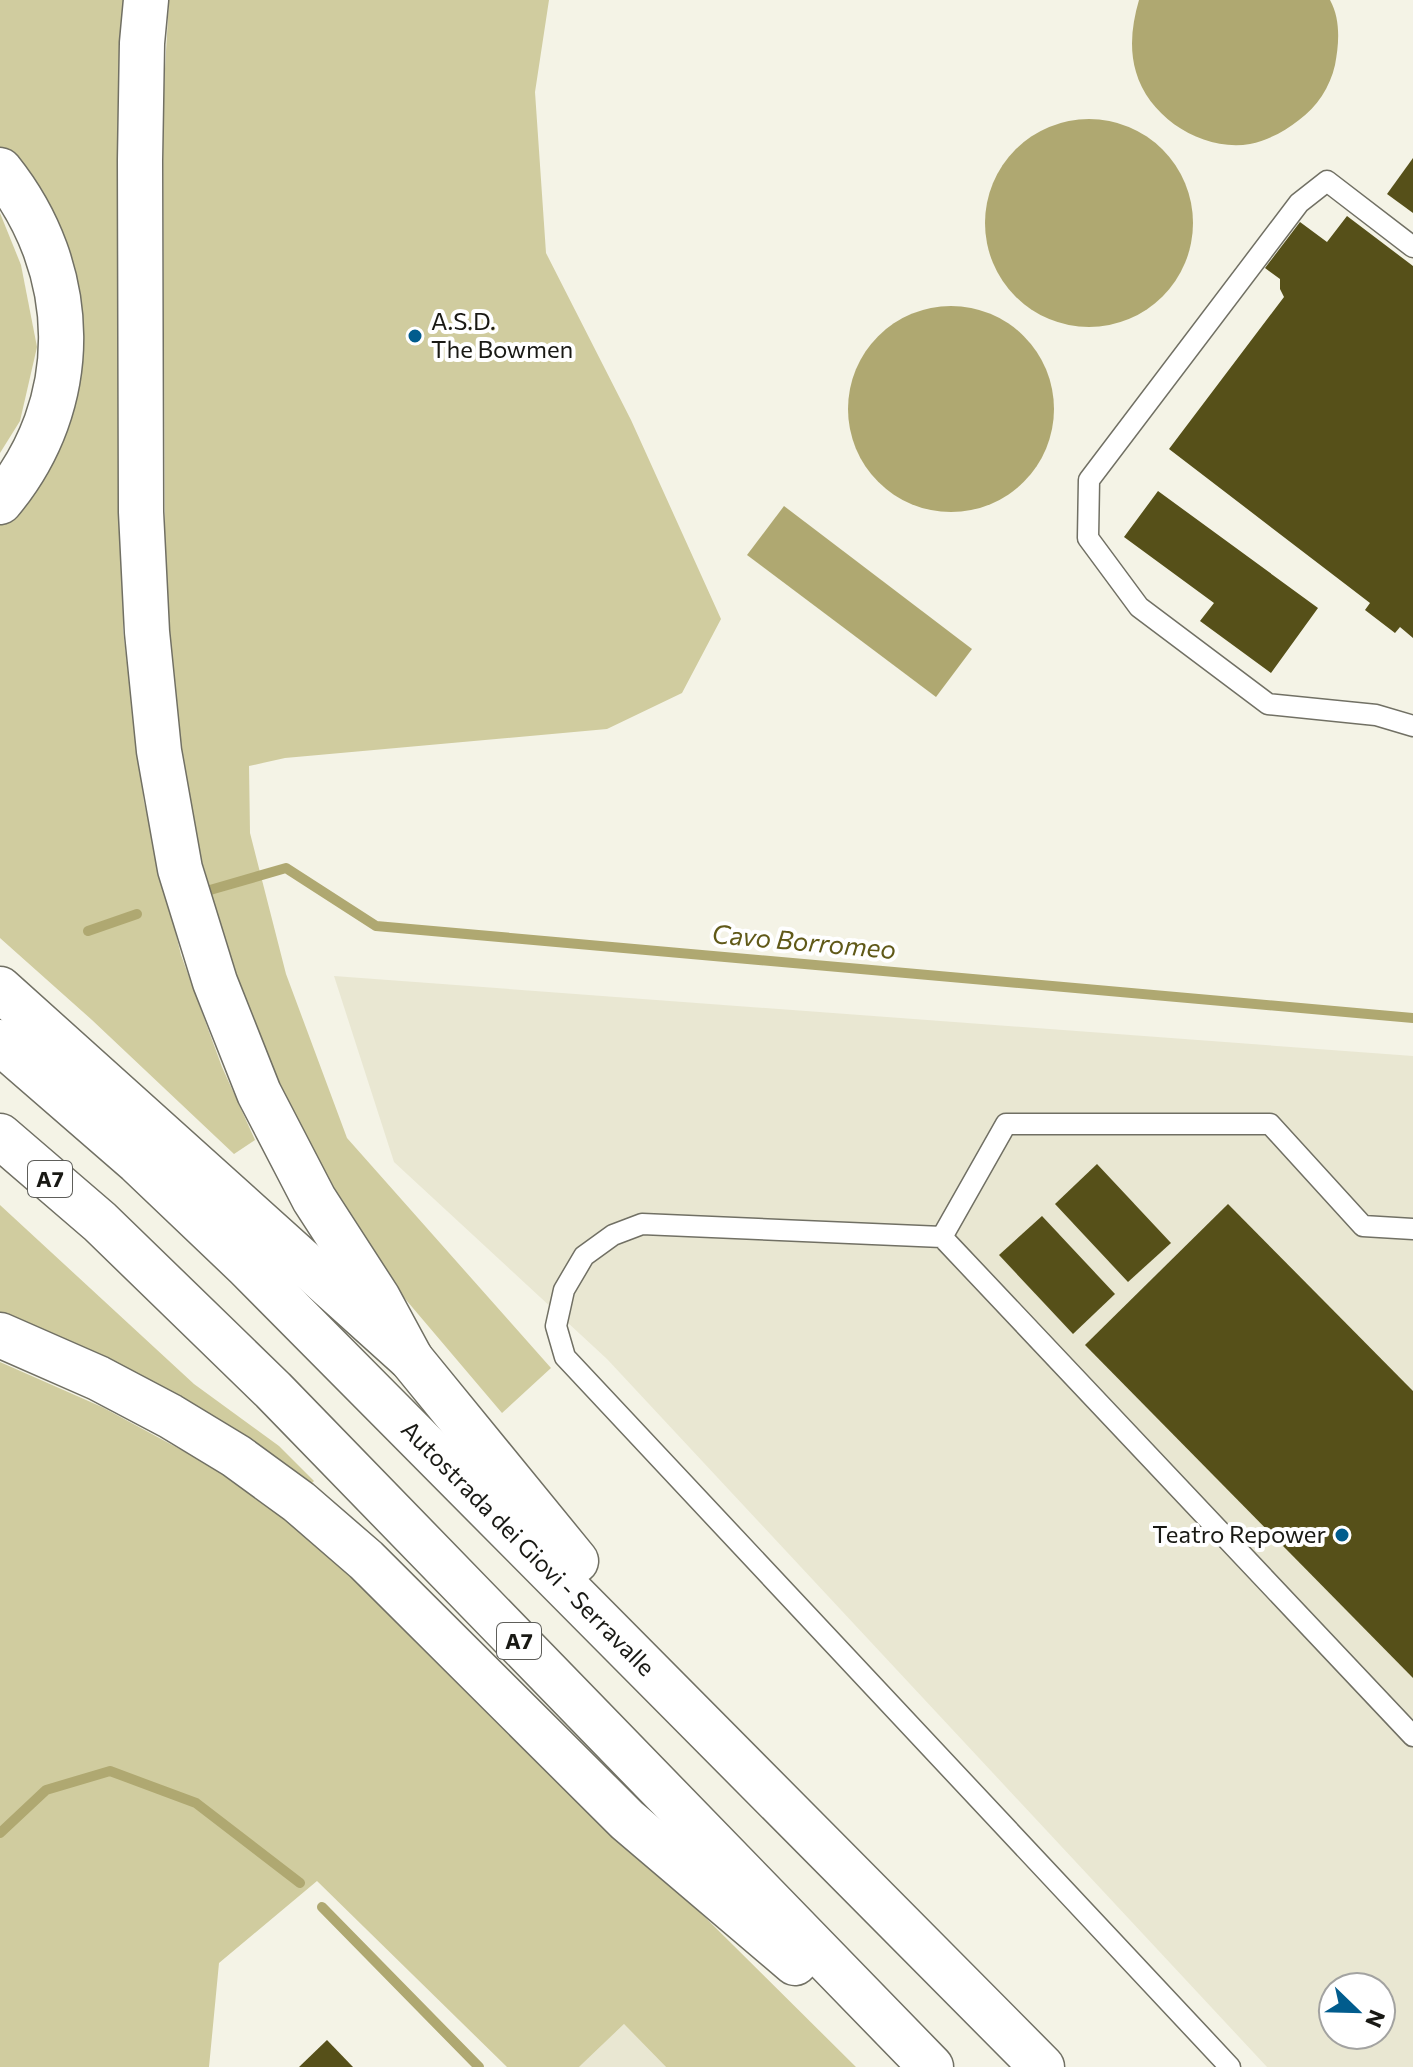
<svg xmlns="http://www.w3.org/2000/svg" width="1413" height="2067" font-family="Commissioner,sans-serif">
<rect width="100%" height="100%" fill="#f4f3e6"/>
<g fill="#e9e7d2" fill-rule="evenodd">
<path d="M334,976L1413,1056V2067H1267L607,1359L394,1162ZM1333,1987H1381V2035H1333Z"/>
<polygon points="624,2024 666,2067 579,2067"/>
</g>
<g fill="#d0cc9f">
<polygon points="0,0 124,0 120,32 123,630 144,802 181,955 222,1067 255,1140 234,1154 92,1020 0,938 0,525 12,515 51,447 31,188 0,148"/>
<polygon points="169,0 549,0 535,92 546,253 631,420 721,619 682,693 607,729 285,758 249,766 250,833 286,974 347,1138 551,1368 502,1413 390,1281 340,1208 288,1103 249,1017 198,849 177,734 165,561 163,103"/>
<polygon points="0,213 21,265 37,347 20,421 0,453"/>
<polygon points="0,1205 194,1384 279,1446 314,1481 309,1486 0,1317"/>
<polygon points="0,1362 102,1407 211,1466 292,1517 365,1580 856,2067 666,2067 624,2024 579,2067 507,2067 317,1881 219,1963 209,2067 0,2067"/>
</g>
<g fill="#afa871">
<path d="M1139,0H1330C1341,20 1339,44 1335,65C1330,87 1317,107 1299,120C1285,131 1269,140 1250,144C1203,152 1149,118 1136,72C1129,48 1132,24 1139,0Z"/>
<circle cx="1089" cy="223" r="104"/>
<circle cx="951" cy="409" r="103"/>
<polygon points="784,506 972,649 936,697 747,555"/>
</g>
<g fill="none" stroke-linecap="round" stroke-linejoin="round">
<g stroke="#afa871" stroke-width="10">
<polyline points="210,890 286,868 376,926 1413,1018"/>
<polyline points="88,931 137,914"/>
<polyline points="0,1833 46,1790 110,1771 196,1803 300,1883"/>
<polyline points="322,1907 479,2067"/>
</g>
</g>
<g fill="#565019">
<polygon points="1413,158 1413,213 1387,194"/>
<polygon points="1347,216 1413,266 1413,638 1400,627 1395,633 1365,610 1370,603 1169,449 1284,297 1280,289 1280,279 1265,268 1300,222 1327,242"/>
<polygon points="1158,491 1318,608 1271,673 1200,621 1214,603 1124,537"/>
<polygon points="1097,1164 1171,1243 1128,1282 1055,1204"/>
<polygon points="1228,1204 1413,1391 1413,1678 1085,1345"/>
<polygon points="1042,1216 1115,1294 1073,1334 999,1255"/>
<polygon points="327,2040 353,2067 299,2067"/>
</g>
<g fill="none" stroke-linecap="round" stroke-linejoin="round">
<defs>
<g id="lane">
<polyline points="1413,247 1327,181 1299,203 1089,480 1088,538 1139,607 1268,704 1376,715 1413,726"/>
<polyline points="942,1237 1006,1124 1270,1124 1363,1226 1413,1229"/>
<polyline points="1230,2067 565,1357 556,1326 564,1290 584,1256 613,1235 642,1224 942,1237 1413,1736"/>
</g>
<g id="highway">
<polyline points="146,0 142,43 140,160 141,512 147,632 159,751 180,869 215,982 259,1093 314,1199 378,1298 411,1359"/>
<path d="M0,170C80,270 83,403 0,502"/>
<polyline points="0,989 411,1359 576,1561"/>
<path id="s1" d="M0,1042L138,1162L246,1265L1042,2067"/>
<polyline points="0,1136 100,1222 273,1390 931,2067"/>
<polyline points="0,1335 98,1378 170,1416 236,1456 299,1502 366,1560 627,1820 795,1963"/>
</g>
</defs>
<use href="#lane" stroke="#717064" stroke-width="23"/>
<use href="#highway" stroke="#717064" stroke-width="47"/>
<use href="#lane" stroke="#fff" stroke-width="20"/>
<use href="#highway" stroke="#fff" stroke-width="44"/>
</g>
<g fill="#015c8d" stroke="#fff" stroke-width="3">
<circle cx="415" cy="336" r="8"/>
<circle cx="1342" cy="1535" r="8"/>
</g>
<g text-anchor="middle" stroke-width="8" stroke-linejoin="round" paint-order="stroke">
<g fill="#fff" stroke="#5e5e5a" stroke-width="2">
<rect x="28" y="1161" width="44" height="36" rx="6"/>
<rect x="497" y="1623" width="44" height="36" rx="6"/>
</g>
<g font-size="22" font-weight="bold" fill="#191914">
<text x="50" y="1187">A7</text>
<text x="519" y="1649">A7</text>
</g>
<g font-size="24" fill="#191914" stroke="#fff" text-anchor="start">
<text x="431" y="330">A.S.D.<tspan x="431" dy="28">The Bowmen</tspan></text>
<text x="1326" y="1543" text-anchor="end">Teatro Repower</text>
</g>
<g font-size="24" fill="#191914" stroke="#fff">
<text dy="8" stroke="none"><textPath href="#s1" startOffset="732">Autostrada dei Giovi - Serravalle</textPath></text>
</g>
<g font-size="26" font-style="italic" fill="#605918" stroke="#fff">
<text transform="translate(804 942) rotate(5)" y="9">Cavo Borromeo</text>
</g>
</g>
<g transform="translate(1357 2011) rotate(113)"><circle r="38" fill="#ffffff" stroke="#a3a3a1" stroke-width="2"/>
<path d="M0-6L14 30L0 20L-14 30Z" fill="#015c8d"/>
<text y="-12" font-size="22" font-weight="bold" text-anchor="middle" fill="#191914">N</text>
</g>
</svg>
